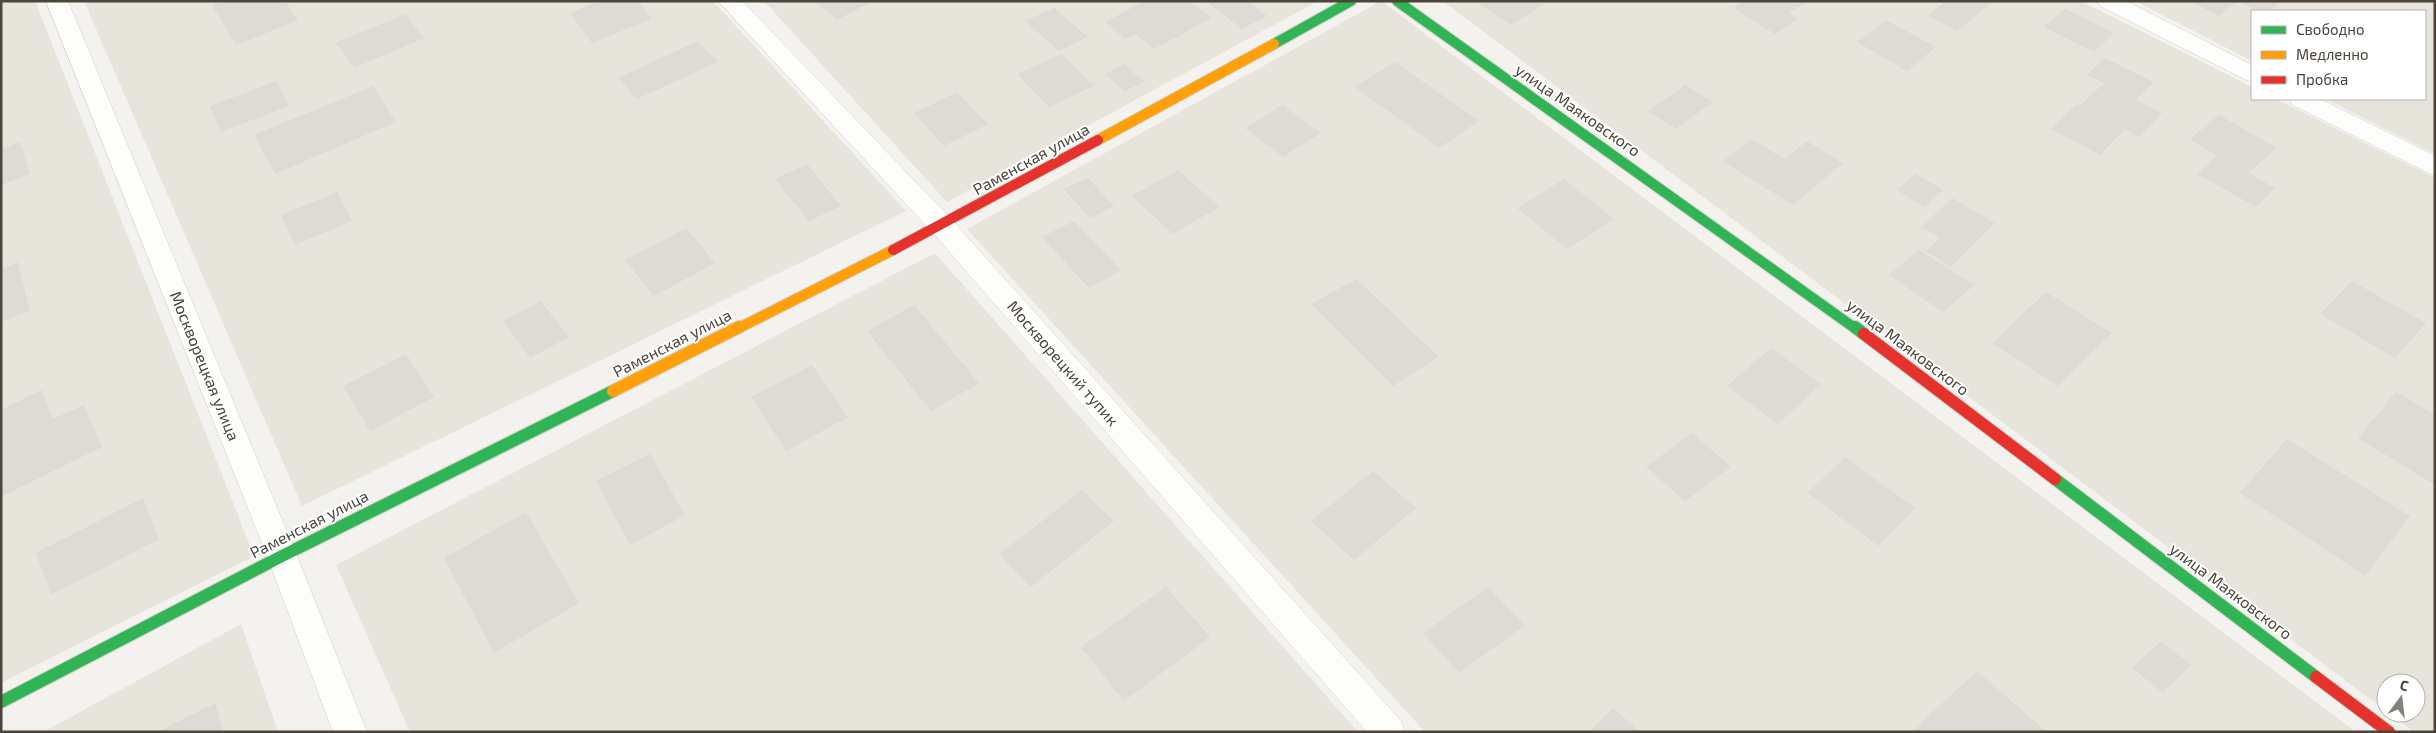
<svg xmlns="http://www.w3.org/2000/svg" width="2436" height="733" font-family="'Exo 2',sans-serif">
<rect width="100%" height="100%" fill="#f4f2ee"/>
<g fill="#e7e4dc">
<polygon points="1,1 35,1 254,556 1,683"/>
<polygon points="84,1 713,1 906,211 302,506"/>
<polygon points="764,1 1318,1 947,202"/>
<polygon points="1381,1 2356,732 1425,732 967,229"/>
<polygon points="1443,1 2081,1 2252,87 2252,99 2276,99 2435,178 2435,732 2414,732 2389,713 2416,713 2416,683 2386,683 2386,711"/>
<polygon points="2135,1 2435,1 2435,154 2326,99 2425,99 2425,11 2252,11 2252,61"/>
<polygon points="935,253 1358,732 410,732 336,565"/>
<polygon points="241,624 278,732 43,732"/>
</g>
<g fill="#dedbd6">
<polygon points="222,1 285,1 298,20 236,45 212,5"/>
<polygon points="599,1 638,1 652,19 592,43 570,13"/>
<polygon points="814,1 873,1 837,20"/>
<polygon points="1145,1 1189,1 1212,18 1154,49 1136,34 1125,39 1105,22"/>
<polygon points="1206,1 1247,1 1267,16 1242,29"/>
<polygon points="1475,1 1540,1 1544,4 1511,25"/>
<polygon points="1744,1 1803,1 1805,3 1789,13 1798,19 1775,34 1733,8"/>
<polygon points="1946,1 1994,1 1957,31 1928,16"/>
<polygon points="2190,1 2237,1 2219,16"/>
<polygon points="2238,1 2281,1 2269,11 2258,11"/>
<polygon points="1054,8 1088,37 1059,51 1025,21"/>
<polygon points="2065,9 2114,33 2094,52 2044,27"/>
<polygon points="406,14 424,38 354,68 336,42"/>
<polygon points="1886,20 1936,47 1907,71 1857,42"/>
<polygon points="698,41 718,62 637,99 618,78"/>
<polygon points="1062,54 1094,86 1049,107 1017,74"/>
<polygon points="2105,58 2154,82 2136,100 2162,113 2139,137 2125,129 2100,155 2051,129 2077,104 2080,106 2104,83 2087,75"/>
<polygon points="1395,62 1479,121 1439,148 1355,87"/>
<polygon points="1124,64 1144,82 1125,91 1105,74"/>
<polygon points="277,81 289,106 221,132 210,106"/>
<polygon points="1685,85 1713,102 1676,129 1648,111"/>
<polygon points="373,86 396,122 275,174 254,135"/>
<polygon points="957,92 988,124 944,146 914,113"/>
<polygon points="1283,105 1321,133 1283,157 1245,128"/>
<polygon points="2219,115 2277,148 2248,173 2275,188 2256,207 2197,174 2217,156 2190,139"/>
<polygon points="1752,139 1784,159 1807,141 1843,163 1793,205 1723,161"/>
<polygon points="20,142 30,174 1,185 1,149"/>
<polygon points="807,164 841,206 809,221 775,179"/>
<polygon points="1178,170 1219,207 1173,234 1132,196"/>
<polygon points="1916,174 1943,190 1924,207 1897,190"/>
<polygon points="1088,178 1114,206 1090,218 1064,189"/>
<polygon points="1564,179 1614,219 1567,249 1517,208"/>
<polygon points="337,192 352,221 295,245 281,215"/>
<polygon points="1952,198 1995,223 1951,267 1926,251 1940,238 1922,227"/>
<polygon points="1074,221 1121,270 1089,288 1042,237"/>
<polygon points="686,228 715,263 654,296 625,260"/>
<polygon points="1919,250 1974,285 1943,312 1889,275"/>
<polygon points="18,262 30,311 1,322 1,269"/>
<polygon points="1356,279 1439,357 1393,386 1311,304"/>
<polygon points="2352,281 2426,323 2395,358 2320,314"/>
<polygon points="2046,292 2112,333 2058,386 1992,343"/>
<polygon points="541,301 569,337 530,358 503,321"/>
<polygon points="914,305 979,383 931,411 867,331"/>
<polygon points="1771,348 1821,384 1778,424 1727,386"/>
<polygon points="406,354 434,397 370,431 343,386"/>
<polygon points="812,365 848,417 786,451 751,397"/>
<polygon points="42,390 53,419 84,405 102,447 1,497 1,410"/>
<polygon points="2396,392 2435,415 2435,485 2358,438"/>
<polygon points="1692,433 1731,467 1685,501 1646,467"/>
<polygon points="2287,439 2410,516 2365,576 2240,493"/>
<polygon points="650,454 685,515 630,545 596,481"/>
<polygon points="1845,457 1915,508 1878,546 1808,493"/>
<polygon points="1373,471 1416,508 1354,560 1311,521"/>
<polygon points="1082,490 1114,521 1031,587 999,554"/>
<polygon points="143,498 159,539 51,595 36,553"/>
<polygon points="526,512 579,603 494,653 444,558"/>
<polygon points="1166,587 1210,637 1124,701 1081,647"/>
<polygon points="1488,587 1525,625 1459,673 1423,633"/>
<polygon points="2161,641 2191,665 2163,693 2132,668"/>
<polygon points="1977,671 2047,732 1911,732"/>
<polygon points="215,703 223,732 158,732"/>
<polygon points="1613,708 1640,732 1589,732"/>
</g>
<g fill="none" stroke-linecap="round" stroke-linejoin="round">
<defs>
<g id="street">
<polygon points="46,1 68,1 297,556 367,732 333,732 267,556"/>
<polygon points="718,1 742,1 951,219 1401,721 1405,732 1367,732 933,233"/>
<polygon points="2097,1 2126,1 2252,65 2252,82 2244,79 2100,6"/>
<polygon points="2289,99 2320,99 2435,156 2435,176 2293,105"/>
</g>
<g id="fast-far1">
<polyline points="1397,1 1856,329"/>
<polyline points="1274,44 1351,1"/>
</g>
<g id="fast">
<polyline points="1855,327 1864,334"/>
<polyline points="2055,479 2316,677"/>
<polyline points="1,702 282,556 613,391"/>
</g>
<g id="slow-far1">
<polyline points="1098,140 1274,44"/>
<polyline points="737,329 893,250"/>
</g>
<polyline id="slow" points="613,391 739,327"/>
<polyline id="jam-far1" points="893,250 1098,140"/>
<g id="jam">
<polyline points="1864,334 2055,479"/>
<polyline points="2316,677 2389,732"/>
</g>
</defs>
<use href="#street" stroke="#d2d0cb" stroke-width="1"/>
<use href="#fast-far1" stroke="#d3cfc5" stroke-width="12"/>
<use href="#fast" stroke="#d3cfc5" stroke-width="14"/>
<use href="#slow-far1" stroke="#d3cfc5" stroke-width="12"/>
<use href="#slow" stroke="#d3cfc5" stroke-width="14"/>
<use href="#jam-far1" stroke="#d3cfc5" stroke-width="12"/>
<use href="#jam" stroke="#d3cfc5" stroke-width="14"/>
<use href="#street" fill="#fdfdfc" fill-rule="evenodd"/>
<use href="#fast-far1" stroke="#30b455" stroke-width="10"/>
<use href="#fast" stroke="#30b455" stroke-width="12"/>
<use href="#slow-far1" stroke="#ff9f0a" stroke-width="10"/>
<use href="#slow" stroke="#ff9f0a" stroke-width="12"/>
<use href="#jam-far1" stroke="#e5322d" stroke-width="10"/>
<use href="#jam" stroke="#e5322d" stroke-width="12"/>
</g>
<g text-anchor="middle" stroke-width="4" stroke-linejoin="round" paint-order="stroke">
<g font-size="16" fill="#4b4439" stroke="#fff">
<text transform="translate(1578 110) rotate(35)" y="6">улица Маяковского</text>
<text transform="translate(1031 159) rotate(-29)" y="6">Раменская улица</text>
<text transform="translate(672 343) rotate(-27)" y="6">Раменская улица</text>
<text transform="translate(1908 347) rotate(37)" y="6">улица Маяковского</text>
<text transform="translate(1063 363) rotate(49)" y="6">Москворецкий тупик</text>
<text transform="translate(205 366) rotate(68)" y="6">Москворецкая улица</text>
<text transform="translate(309 524) rotate(-27)" y="6">Раменская улица</text>
<text transform="translate(2231 591) rotate(37)" y="6">улица Маяковского</text>
</g>
</g>
<rect width="2436" height="733" fill="none" stroke="#4b4439" stroke-width="5"/>
<rect x="2251" y="10" width="175" height="90" fill="#ffffff" stroke="#b7b4b0"/>
<rect x="2261" y="26" width="25" height="8" fill="#30b455" stroke="#b7b4b0"/>
<text x="2296" y="35" font-size="15" fill="#4b4439">Свободно</text>
<rect x="2261" y="51" width="25" height="8" fill="#ff9f0a" stroke="#b7b4b0"/>
<text x="2296" y="60" font-size="15" fill="#4b4439">Медленно</text>
<rect x="2261" y="76" width="25" height="8" fill="#e5322d" stroke="#b7b4b0"/>
<text x="2296" y="85" font-size="15" fill="#4b4439">Пробка</text>
<g transform="translate(2401 698) rotate(15)"><circle r="24" fill="#ffffff" stroke="#b7b4b0"/>
<path d="M0-4L9 19L0 12L-9 19Z" fill="#868178"/>
<text y="-8" font-size="14" font-weight="bold" text-anchor="middle" fill="#4b4439">С</text>
</g>
</svg>
